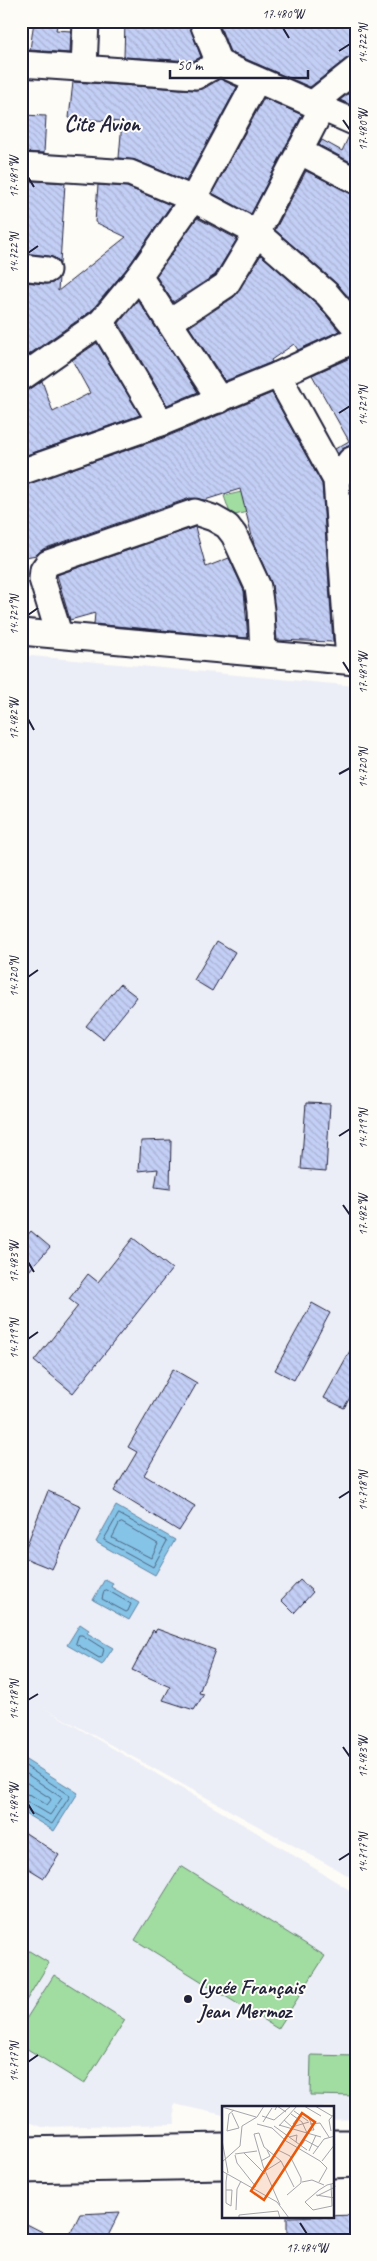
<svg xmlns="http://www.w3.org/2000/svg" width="377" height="2261" font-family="Caveat,sans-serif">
<defs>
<pattern id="building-back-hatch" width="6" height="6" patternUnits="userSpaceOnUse" patternTransform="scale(1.25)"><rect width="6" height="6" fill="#c4cff6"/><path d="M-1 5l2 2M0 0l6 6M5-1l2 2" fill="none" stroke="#a8b1d4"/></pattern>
</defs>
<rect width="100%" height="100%" fill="#fdfcf7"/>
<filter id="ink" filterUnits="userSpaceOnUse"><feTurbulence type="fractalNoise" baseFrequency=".02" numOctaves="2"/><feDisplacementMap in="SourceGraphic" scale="10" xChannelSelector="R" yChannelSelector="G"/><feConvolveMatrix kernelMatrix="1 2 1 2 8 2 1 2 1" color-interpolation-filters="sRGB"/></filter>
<g filter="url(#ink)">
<polygon fill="#eceef7" points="21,655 356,686 356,1880 44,1708 256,1832 356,1894 356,2119 333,2120 333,2107 223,2107 223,2115 174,2104 175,2124 42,2127 21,2119"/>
<g fill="#a1dca1" stroke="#627f6e">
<polygon points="276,484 279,504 231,516 224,496"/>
<polygon points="181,1866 325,1956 278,2029 135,1940"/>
<polygon points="21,1946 49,1963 21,2009"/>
<polygon points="54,1975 125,2020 84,2084 21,2045 21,2027"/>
<polygon points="311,2055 356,2056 356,2096 310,2095"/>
</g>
<g fill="#86c4e7" stroke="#5e83a2">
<polygon points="116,1506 175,1540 155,1575 96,1542"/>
<polygon points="105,1579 113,1583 111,1587 139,1603 129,1620 93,1600"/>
<polygon points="80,1624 89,1630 87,1633 113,1648 102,1665 67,1645"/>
<polygon points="21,1757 78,1793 54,1831 21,1811"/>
</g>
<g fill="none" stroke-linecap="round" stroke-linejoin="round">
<g stroke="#4a6380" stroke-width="1">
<polygon points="119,1514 167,1541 153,1567 104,1540"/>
<polygon points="122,1523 158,1544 151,1558 112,1538 119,1524"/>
<polygon points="107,1590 131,1604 128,1611 126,1612 102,1599 104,1591"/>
<polygon points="79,1635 82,1635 104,1649 102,1657 99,1658 76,1644"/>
<polyline points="21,1763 70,1796 52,1824 21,1807"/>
<polyline points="21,1770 62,1798 50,1815 28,1802 21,1800"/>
<polyline points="21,1779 50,1798 51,1800 47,1805 31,1795 21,1793"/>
</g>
</g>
<g fill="url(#building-back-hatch)" stroke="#22223b">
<polygon points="34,21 58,21 56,30 71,31 70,53 30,50"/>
<polygon points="125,21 188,21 201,57 193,61 124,57"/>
<polygon points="218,21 356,21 356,55 347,58 310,87 230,52"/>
<polygon points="220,79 237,87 186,181 135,160 119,158 122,122 69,118 73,82 195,90 203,89"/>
<polygon points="356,88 356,107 340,100"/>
<polygon points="264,98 302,115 251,214 212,193"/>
<polygon points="21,115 46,116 44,153 21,152"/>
<polygon points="349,136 356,137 356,165 319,145 322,140 342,151"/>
<polygon points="306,171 356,195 356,306 336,283 275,230"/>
<polygon points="21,180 65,183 60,264 55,258 49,256 21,253"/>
<polygon points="98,185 127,187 171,205 128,267 91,311 21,360 21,326 25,324 23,282 46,284 53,283 59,277 58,291 126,237 95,222"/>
<polygon points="197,218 237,239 215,275 173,302 156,276"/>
<polygon points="261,255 317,304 339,331 298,350 294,344 271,360 272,362 225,381 189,327 234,297"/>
<polygon points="138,300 198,392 167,405 119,323"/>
<polygon points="97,343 140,415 21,457 21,392 29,390 42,381 53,412 90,393 72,360"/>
<polygon points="350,358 356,361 356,444 346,447 338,454 335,449 349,441 312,375"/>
<polygon points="272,393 322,484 333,642 277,640 272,585 254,544 240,489 205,500 190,498 43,549 36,555 21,558 21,486 166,437"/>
<polygon points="356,478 356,554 351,484"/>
<polygon points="195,527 206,567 229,558 244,591 248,638 94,624 95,613 70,620 57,575"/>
<polygon points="217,941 235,952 212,991 194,980"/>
<polygon points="120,984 137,997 103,1039 86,1026"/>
<polygon points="306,1103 330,1104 326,1171 301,1169"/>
<polygon points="171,1140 170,1189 155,1187 158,1169 139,1171 141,1141"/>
<polygon points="31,1231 50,1247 21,1280 21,1243"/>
<polygon points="133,1238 172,1269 73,1393 34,1361 78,1306 69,1299 88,1274 98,1282"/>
<polygon points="312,1303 330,1313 294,1380 275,1370"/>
<polygon points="356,1340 356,1387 344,1408 324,1398"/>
<polygon points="173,1369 197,1383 144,1475 195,1506 179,1531 114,1491 137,1452 128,1447"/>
<polygon points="48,1491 81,1506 52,1569 22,1557"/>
<polygon points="300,1580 313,1592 294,1613 281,1600"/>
<polygon points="157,1629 215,1650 199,1693 204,1694 194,1710 163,1700 170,1687 132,1670 153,1630 155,1632"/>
<polygon points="21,1830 59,1855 44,1878 21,1864"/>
<polygon points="120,2212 106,2240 67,2240 80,2214"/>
<polygon points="356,2215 356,2239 287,2240 287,2217"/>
<polygon points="21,2221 58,2240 21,2240"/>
</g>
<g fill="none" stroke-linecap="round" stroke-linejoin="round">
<defs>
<g id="minor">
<polyline points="202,21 219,63 356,123"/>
<polyline points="21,64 196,76 219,63"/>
<polyline points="84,68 86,21"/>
<polyline points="312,104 356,69"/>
<polyline points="299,151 356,181"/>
<polyline points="21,166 130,173 193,199 257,233 327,294 356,328"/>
<polyline points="21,267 47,270"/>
<polyline points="139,276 220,400"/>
<polyline points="101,322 161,423"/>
<polyline points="170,322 226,285 257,233 322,108"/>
<polyline points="278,375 336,480 349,661"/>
<polyline points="21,378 101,322 139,276 193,199 257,80"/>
<polyline points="21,472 161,423 278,375 356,339"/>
<polyline points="336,480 351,460 356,458"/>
<polyline points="21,632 356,662"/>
<polyline points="59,634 42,579 43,570 48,563 195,512 213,518 227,526 234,535 258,587 261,610 263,653"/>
<polyline points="333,2143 356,2143"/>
<polyline points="21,2150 223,2146"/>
<polyline points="333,2165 356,2164"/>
<polyline points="21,2170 223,2166"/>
</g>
</defs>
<use href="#minor" stroke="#22223b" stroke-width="29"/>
<use href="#minor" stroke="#fdfcf7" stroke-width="25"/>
</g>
</g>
<path fill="none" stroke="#22223b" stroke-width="2" d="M283,28L289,38M339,51L350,44M343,120L350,130M28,177L34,187M28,253L38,246M339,413L350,406M28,615L38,608M343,662L350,673M28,719L34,730M339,774L350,768M28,977L38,970M339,1136L350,1129M343,1205L350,1215M28,1262L34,1272M28,1339L38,1332M339,1498L350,1491M28,1700L38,1694M343,1747L350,1757M28,1804L34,1814M339,1860L350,1853M28,2062L38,2055M300,2223L307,2234"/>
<circle fill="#22223b" stroke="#fdfcf7" stroke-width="2" cx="188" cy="1999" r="5"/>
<g text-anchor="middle" stroke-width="4" stroke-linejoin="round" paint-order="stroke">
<g font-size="21" font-weight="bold" fill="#22223b" stroke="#fdfcf7" text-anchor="start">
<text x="198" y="1994">Lycée Français<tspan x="198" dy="24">Jean Mermoz</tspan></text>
</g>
<g font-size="22" font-weight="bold" fill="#22223b" stroke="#fdfcf7">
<text x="102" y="131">Cite Avion</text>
</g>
</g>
<g transform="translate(222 2106)">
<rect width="112" height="112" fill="#fdfcf7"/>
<path fill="none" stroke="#a5a5ac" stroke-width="1" d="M82,0L99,10M93,0L110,10M0,1L34,11M12,4L7,8L5,25L17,22M53,4L55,0L64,6M72,5L86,15M10,7L17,22M69,8L80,16L85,27M40,10L52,14L69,0M86,10L92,24H88M62,14L70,21L87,16M41,16L50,2M35,18L50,22L64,35L98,55L105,62L97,76M71,18L80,6M88,18L98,17L107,31M57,19L99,31M52,20L85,44M57,20L75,0M109,25L107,14L113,7M67,31L75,29L74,36M0,34L6,67M79,40L83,34L96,41M87,45L94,29M22,47L43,68M13,48L35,45M52,48L56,44L68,50L79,72V77L65,89M91,48L102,33L113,30M13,49L15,57L34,81M39,55L48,50L45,44M100,55L113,38M0,56L18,40L20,20L35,11L42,0M0,65L55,96L67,112M43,65L59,55M80,76L90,74L102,79M109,78L110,100L91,104L83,96L97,84L105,79L113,77M4,84H10L9,100L4,97V76L5,68M94,89L113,92M95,90L113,81L112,77M58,99L41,60L32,28L37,27L42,41L59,55L72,81M14,104L15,83L19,75M17,112V109L56,105L58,112"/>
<path fill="#e8590c" fill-opacity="0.15" stroke="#e8590c" stroke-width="2.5" d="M80,7L93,16L42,94L29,85Z"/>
<rect width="112" height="112" fill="none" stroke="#22223b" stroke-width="2.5"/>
</g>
<rect width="377" height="2261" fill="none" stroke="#fdfcf7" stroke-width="55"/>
<path d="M170 70v8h138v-8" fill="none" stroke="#22223b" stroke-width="2.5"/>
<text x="177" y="70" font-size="15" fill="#22223b" stroke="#fdfcf7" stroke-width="4" paint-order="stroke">50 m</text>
<rect x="28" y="28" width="322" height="2206" fill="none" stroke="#22223b" stroke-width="2"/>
<g font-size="12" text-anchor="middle" fill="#22223b">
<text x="283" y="18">17.480°W</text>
<text transform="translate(363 44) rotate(-90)" y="4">14.722°N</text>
<text transform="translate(363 130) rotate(-90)" y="4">17.480°W</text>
<text transform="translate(14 177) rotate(-90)" y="4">17.481°W</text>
<text transform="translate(14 253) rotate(-90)" y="4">14.722°N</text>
<text transform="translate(363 406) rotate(-90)" y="4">14.721°N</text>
<text transform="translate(14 615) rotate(-90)" y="4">14.721°N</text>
<text transform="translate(363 673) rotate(-90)" y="4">17.481°W</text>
<text transform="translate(14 719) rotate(-90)" y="4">17.482°W</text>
<text transform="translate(363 768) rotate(-90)" y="4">14.720°N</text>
<text transform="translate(14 977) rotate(-90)" y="4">14.720°N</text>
<text transform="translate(363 1129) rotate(-90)" y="4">14.719°N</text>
<text transform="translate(363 1215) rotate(-90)" y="4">17.482°W</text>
<text transform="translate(14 1262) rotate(-90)" y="4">17.483°W</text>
<text transform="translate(14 1339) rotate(-90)" y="4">14.719°N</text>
<text transform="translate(363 1491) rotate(-90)" y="4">14.718°N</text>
<text transform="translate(14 1700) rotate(-90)" y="4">14.718°N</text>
<text transform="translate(363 1757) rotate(-90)" y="4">17.483°W</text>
<text transform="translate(14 1804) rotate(-90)" y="4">17.484°W</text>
<text transform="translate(363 1853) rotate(-90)" y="4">14.717°N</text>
<text transform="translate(14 2062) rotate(-90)" y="4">14.717°N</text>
<text x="307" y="2252">17.484°W</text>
</g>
</svg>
